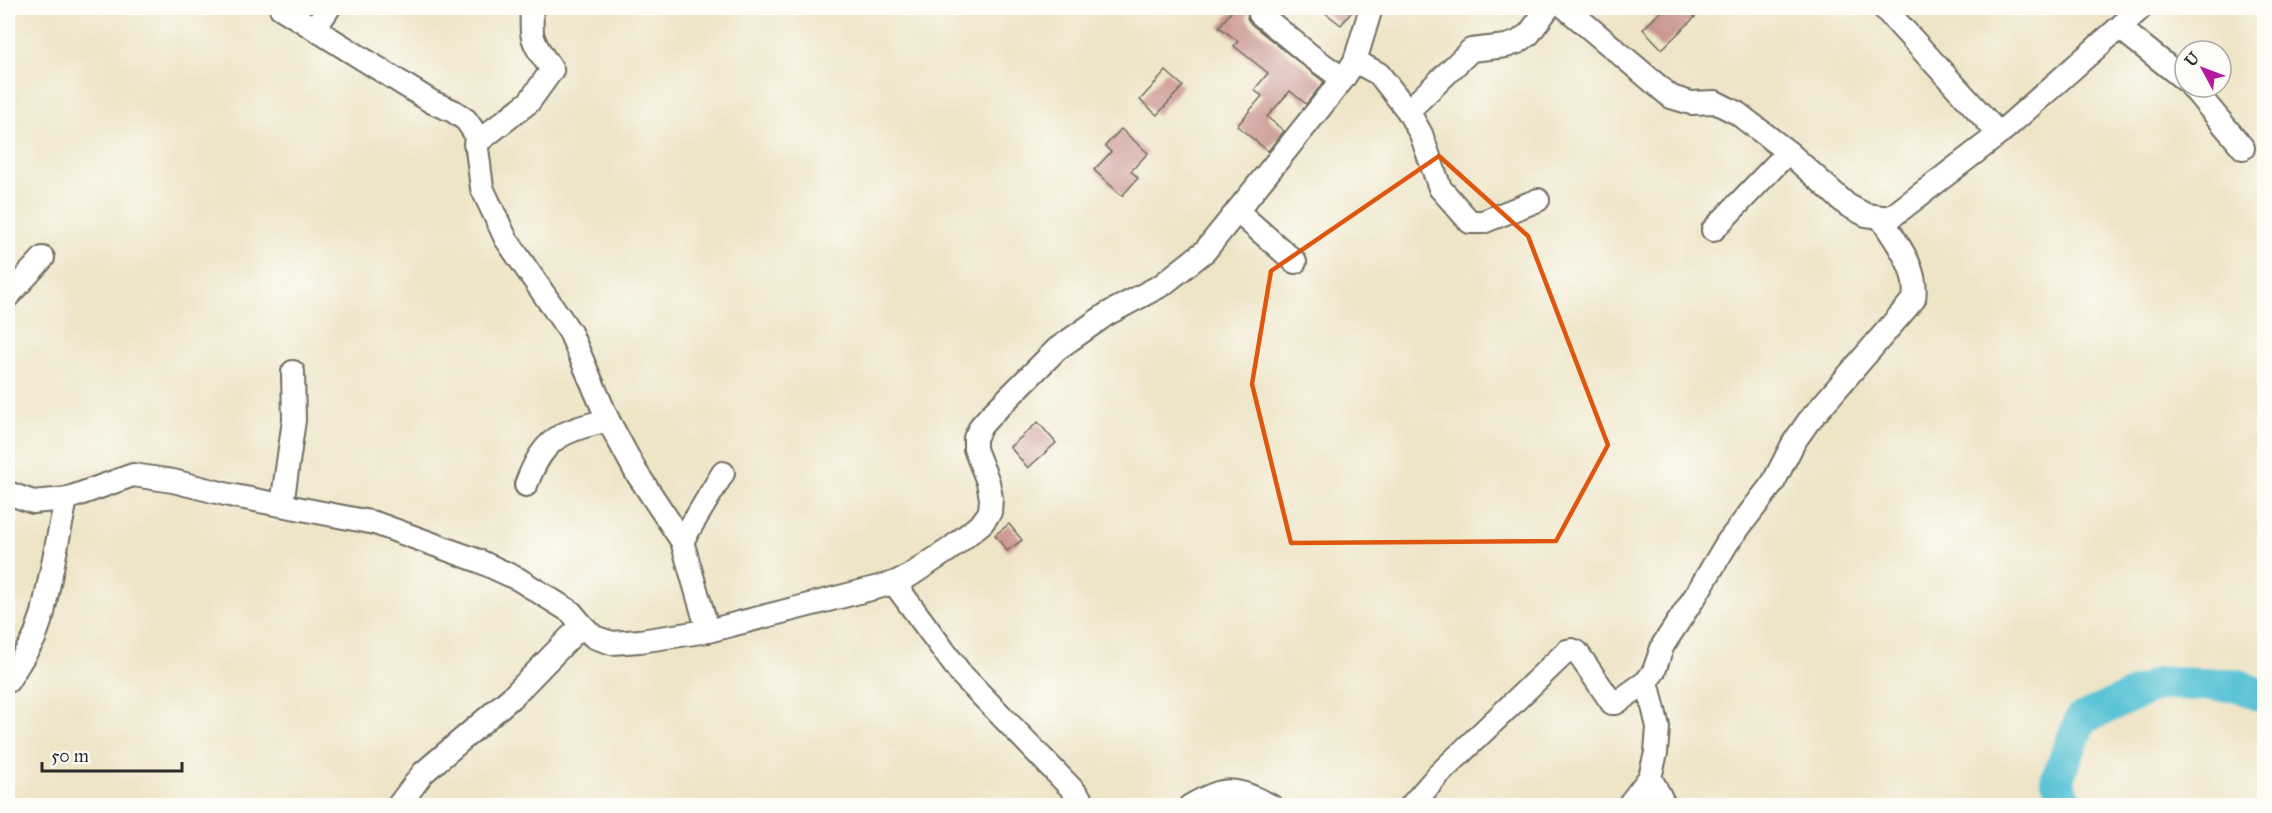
<svg xmlns="http://www.w3.org/2000/svg" width="2272" height="813" font-family="'IM FELL Great Primer',serif">
<rect width="100%" height="100%" fill="#fdfcf7"/>
<filter id="ink" filterUnits="userSpaceOnUse"><feTurbulence type="fractalNoise" baseFrequency=".0167" numOctaves="2"/><feDisplacementMap in="SourceGraphic" scale="12" xChannelSelector="R" yChannelSelector="G"/><feConvolveMatrix kernelMatrix="1 2 1 2 8 2 1 2 1" color-interpolation-filters="sRGB"/></filter>
<filter id="wash" filterUnits="userSpaceOnUse"><feTurbulence type="fractalNoise" baseFrequency=".008" numOctaves="4" result="noise"/><feDisplacementMap in="SourceGraphic" scale="24" xChannelSelector="R" yChannelSelector="G"/><feGaussianBlur stdDeviation="1.35" result="paint"/><feColorMatrix in="noise" values="0 0 0 0 0 0 0 0 0 0 0 0 0 0 0 0 0 1.4 0 .05"/><feComposite in="paint" operator="in"/></filter>
<g filter="url(#wash)">
<rect width="100%" height="100%" fill="#eee4c6"/>
<g fill="none" stroke-linecap="round" stroke-linejoin="round">
<polyline stroke="#5ac3d6" stroke-width="33" points="2067,806 2057,779 2081,719 2160,683 2240,686 2264,697"/>
</g>
<g id="blocks">
<g fill="#ca9691">
<polygon points="1234,8 1249,8 1247,18 1251,24 1324,82 1306,104 1290,91 1267,117 1284,131 1268,151 1237,126 1262,96 1254,90 1268,73 1234,46 1238,41 1219,27"/>
<polygon points="1319,8 1355,8 1341,25"/>
<polygon points="1665,8 1686,8 1695,17 1662,49 1643,29"/>
<polygon points="1166,71 1183,86 1157,115 1140,100"/>
<polygon points="1121,129 1148,153 1131,171 1138,178 1122,196 1094,170 1111,152 1105,146"/>
<polygon points="1038,422 1056,443 1028,468 1010,447"/>
<polygon points="1009,524 1022,540 1007,551 995,535"/>
</g>
</g>
</g>
<g filter="url(#ink)">
<use href="#blocks" fill-opacity="0" stroke="#6f6c61" stroke-width="1.5"/>
<g fill="none" stroke-linecap="round" stroke-linejoin="round">
<defs>
<g id="minor">
<polyline points="281,8 432,102 453,111 466,120 475,133 482,188 506,239 570,332 608,420 636,472 682,541 708,631"/>
<polyline points="1566,8 1671,97 1691,103 1715,102 1737,113 1788,152 1847,205 1866,215 1890,218 1999,134 2141,8"/>
<polyline points="1884,8 1999,134"/>
<polyline points="1260,14 1311,56 1343,79"/>
<polyline points="315,28 329,8"/>
<polyline points="2120,28 2185,80"/>
<polyline points="1355,61 1379,74 1408,111 1421,134 1440,188 1470,222 1483,222 1538,200"/>
<polyline points="2192,87 2243,148"/>
<polyline points="1408,111 1471,50 1506,46 1518,42 1529,34 1548,8"/>
<path d="M475,144L529,102L552,70C545,59 533,45 532,32C531,23 533,16 530,8"/>
<polyline points="1237,211 1295,262"/>
<polyline points="1713,230 1788,152"/>
<polyline points="8,296 43,258"/>
<path d="M526,485C544,437 560,432 608,420"/>
<polyline points="8,493 33,502 66,499 133,475 173,481 229,495 375,523 479,561 518,579 571,612 582,625"/>
<polyline points="282,505 294,420 293,372"/>
<polyline points="682,541 723,473"/>
<polyline points="894,583 961,674 1075,792 1086,806"/>
<polyline points="8,681 34,639 43,613 66,499"/>
<polyline points="1650,777 1665,806"/>
<polyline points="398,806 423,773 513,696 582,625 594,637 612,643 640,641 708,631 894,583 909,576 950,549 982,523 990,512 991,498 988,482 975,449 975,438 981,426 989,417 1057,349 1107,314 1162,285 1205,251 1343,79 1355,61 1371,8"/>
<path d="M1190,806C1226,786 1235,787 1271,806"/>
<polyline points="1411,806 1438,775 1567,651 1572,650 1577,652 1612,703 1616,703 1647,681"/>
<path d="M1628,806L1650,777L1656,753L1658,727L1647,681L1654,671L1663,645L1696,595L1727,543L1773,483L1794,442L1808,422L1914,299C1919,269 1896,242 1881,218"/>
</g>
</defs>
<use href="#minor" stroke="#6f6c61" stroke-width="26"/>
<use href="#minor" stroke="#fff" stroke-width="22"/>
</g>
</g>
<path fill="none" stroke="#df570e" stroke-width="4.5" stroke-linejoin="round" d="M1439,156L1528,236L1608,445L1556,541L1291,543L1252,384L1271,271Z"/>
<rect width="2272" height="813" fill="none" stroke="#fdfcf7" stroke-width="30"/>
<g transform="translate(2203 69) rotate(311)"><circle r="28" fill="#fdfcf7" stroke="#a9a8a5" stroke-width="1.5"/>
<path d="M0-4.5L10 22L0 15L-10 22Z" fill="#b5179e"/>
<text y="-9" font-size="16" font-weight="bold" text-anchor="middle" fill="#2b2b2b">U</text>
</g>
<path d="M42 762v9h140v-9" fill="none" stroke="#2b2b2b" stroke-width="3"/>
<text x="51" y="762" font-size="18" fill="#2b2b2b" stroke="#fdfcf7" stroke-width="4.5" paint-order="stroke">50 m</text>
</svg>
